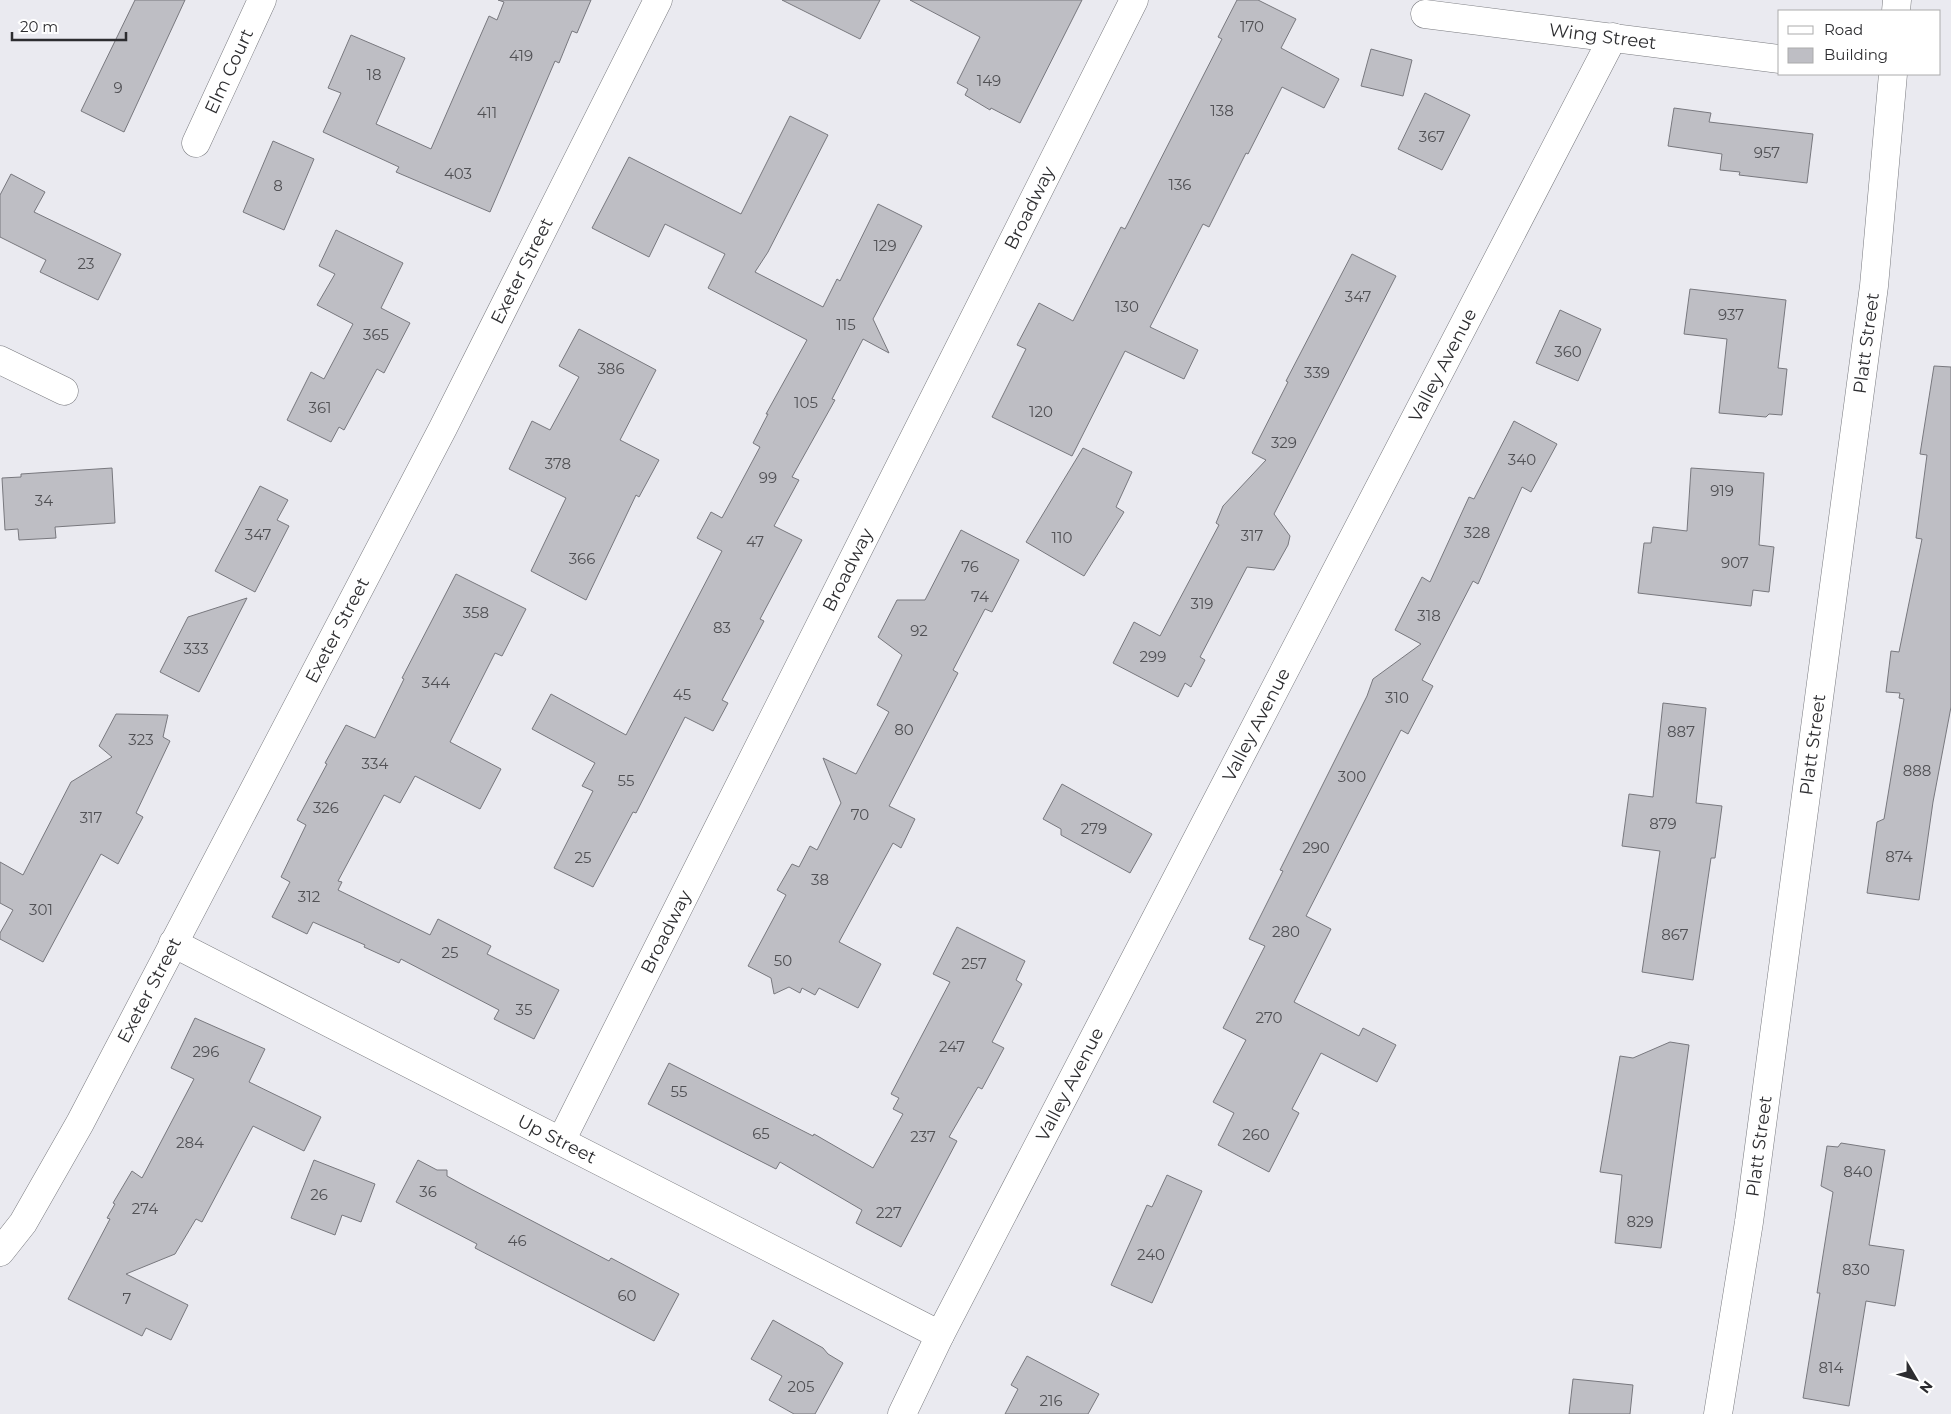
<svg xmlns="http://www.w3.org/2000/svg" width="1951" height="1414" font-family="Montserrat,sans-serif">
<rect width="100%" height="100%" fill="#eaeaf0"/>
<g fill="#bebec4" stroke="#78787e">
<polygon points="135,0 185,0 124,132 81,111"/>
<polygon points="498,0 591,0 577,33 572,31 559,63 555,61 490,212 396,172 399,167 323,132 341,93 328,88 351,35 405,58 376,124 431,149 489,16 497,20 504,2"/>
<polygon points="782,0 880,0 860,39"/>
<polygon points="910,0 1082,0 1020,123 991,108 990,110 965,95 968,89 957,83 980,37"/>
<polygon points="1237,0 1258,0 1296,19 1281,48 1339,79 1324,108 1282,87 1248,154 1246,153 1209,227 1203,224 1150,327 1198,350 1184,379 1125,351 1072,456 992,417 1026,349 1017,345 1039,303 1073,321 1121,227 1125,229 1222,39 1218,37"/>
<polygon points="1371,49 1412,60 1403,96 1361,86"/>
<polygon points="1425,93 1470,115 1442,170 1398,149"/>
<polygon points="1674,108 1711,113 1709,122 1813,134 1807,183 1739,175 1740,172 1720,170 1722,154 1668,146"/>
<polygon points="790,116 828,135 768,252 755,272 823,307 837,279 840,281 878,204 922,226 873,319 889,353 863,339 832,399 835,400 792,477 799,480 774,526 802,540 760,619 764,621 722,700 728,703 713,731 685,717 636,813 633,812 593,887 554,868 593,791 582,786 595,763 532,729 551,694 626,735 722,551 697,538 711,512 722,518 760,447 753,443 768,414 766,414 807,340 708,288 725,254 665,224 649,257 592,228 629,157 741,214"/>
<polygon points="273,141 314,159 284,230 243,212"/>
<polygon points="11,174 45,192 34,212 121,254 98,300 40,272 46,260 0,237 0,195"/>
<polygon points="336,230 403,263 381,308 410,323 384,373 377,369 344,430 339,427 331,442 287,420 311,372 324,379 353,324 317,305 335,274 319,266"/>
<polygon points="1352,254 1396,276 1274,514 1290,536 1288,545 1274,570 1247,567 1200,657 1205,660 1191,687 1185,683 1178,697 1113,663 1134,622 1160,636 1219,525 1216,523 1223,506 1266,460 1252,453 1288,382 1286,381"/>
<polygon points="1690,289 1786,300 1778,368 1787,369 1782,415 1769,414 1766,417 1719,413 1727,339 1684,334"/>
<polygon points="1560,310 1601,329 1578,381 1536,363"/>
<polygon points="579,329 656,370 620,440 659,460 639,497 636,495 586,600 531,571 566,498 509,469 532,421 550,430 579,377 559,366"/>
<polygon points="1934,366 1951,367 1951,707 1933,802 1919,900 1867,893 1877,822 1884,819 1904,699 1899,698 1900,693 1886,692 1891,651 1899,652 1922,539 1916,538 1927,455 1920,454"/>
<polygon points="1514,421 1557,444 1531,492 1522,487 1478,584 1473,581 1422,680 1433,686 1408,734 1401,730 1306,916 1331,929 1294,1002 1359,1036 1363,1028 1396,1045 1377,1082 1321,1053 1292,1109 1299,1113 1269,1172 1218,1145 1234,1113 1213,1102 1246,1040 1223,1028 1265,946 1249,939 1283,871 1280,870 1367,696 1373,679 1421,644 1395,630 1422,577 1430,582 1469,497 1474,499"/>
<polygon points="1083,448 1132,472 1116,507 1124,512 1084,576 1026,542"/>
<polygon points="112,468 115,523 55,527 56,538 19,540 18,529 5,530 2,478 21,477 21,474"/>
<polygon points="1691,468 1764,473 1759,545 1774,547 1769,592 1753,590 1751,606 1638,593 1644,543 1651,543 1653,527 1687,531"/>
<polygon points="260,486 288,500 277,520 289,526 255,592 215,571"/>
<polygon points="961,530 1019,560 992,612 985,609 953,670 958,673 889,806 915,819 901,848 893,843 839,942 881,964 858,1008 819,988 815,995 802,988 800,993 789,987 774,994 771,978 748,966 786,895 777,890 792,864 799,867 810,846 817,850 841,803 823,758 856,774 889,712 877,705 902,655 878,637 897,600 925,600"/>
<polygon points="456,574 526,609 502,656 495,653 450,742 501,769 480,809 415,776 400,803 384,795 338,881 342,882 338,890 430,935 438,919 491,946 487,954 559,990 534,1039 494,1019 499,1010 401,959 399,963 364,947 365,945 313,922 307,934 272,917 290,882 281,877 306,825 297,820 327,764 325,763 346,725 375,738 404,679 402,678"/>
<polygon points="247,598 199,692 160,672 188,617"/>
<polygon points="1663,703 1706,708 1696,803 1722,806 1715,858 1711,858 1693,980 1642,972 1660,851 1622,846 1629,794 1653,797"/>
<polygon points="116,714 168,715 163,737 170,741 136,813 143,817 118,864 101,854 43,962 0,939 0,933 13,910 0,903 0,862 23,875 71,782 112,757 99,746"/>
<polygon points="1062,784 1152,834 1130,873 1061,835 1061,829 1043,819"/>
<polygon points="957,927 1025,961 1016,980 1022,984 992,1042 1004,1048 982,1089 978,1087 949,1137 957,1141 901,1247 856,1223 862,1210 780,1162 776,1169 648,1104 669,1063 813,1136 814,1134 873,1168 903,1114 893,1109 899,1098 891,1094 950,982 933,974"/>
<polygon points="195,1018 265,1049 249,1082 321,1117 304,1151 253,1126 202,1222 196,1219 175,1254 126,1274 188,1305 171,1340 146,1328 142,1336 68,1299 110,1219 107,1218 115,1204 113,1203 132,1171 142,1178 194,1079 171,1068"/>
<polygon points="1670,1042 1689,1045 1661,1248 1615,1243 1622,1175 1600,1172 1620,1056 1633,1058"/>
<polygon points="1841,1143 1885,1150 1869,1245 1904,1250 1895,1306 1866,1301 1849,1406 1803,1398 1820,1293 1817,1293 1833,1192 1821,1186 1827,1146 1838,1147"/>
<polygon points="314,1160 375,1184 361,1222 342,1215 335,1235 291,1218"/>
<polygon points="418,1160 437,1170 447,1170 447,1176 467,1187 609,1261 611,1258 679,1294 654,1341 475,1248 477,1244 396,1202"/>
<polygon points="1167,1175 1202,1191 1152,1303 1111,1285 1147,1205 1152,1207"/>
<polygon points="773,1320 823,1348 828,1354 843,1363 815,1414 794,1414 769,1400 782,1376 751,1359"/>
<polygon points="1027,1356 1099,1394 1088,1414 1005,1414 1018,1389 1011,1385"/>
<polygon points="1573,1379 1633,1385 1630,1414 1569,1414"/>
</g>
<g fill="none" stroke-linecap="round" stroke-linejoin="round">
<defs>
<g id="minor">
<polyline points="1896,11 1897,0"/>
<path id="s1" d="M1425,14L1780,59"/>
<path id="s2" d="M196,143L262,0"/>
<polyline points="0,360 64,391"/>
<path id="s3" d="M173,943L940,1335"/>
<path id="s4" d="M561,1141L1134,0"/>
<path id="s5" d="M0,1252L23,1223L80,1123L443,428L658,0"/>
<path id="s6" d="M902,1414L940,1335L1613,37"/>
<path id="s7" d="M1718,1414L1749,1222L1874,286L1893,74"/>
</g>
</defs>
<use href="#minor" stroke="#797a7f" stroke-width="29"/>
<use href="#minor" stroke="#fff" stroke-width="28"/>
</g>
<g text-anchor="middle" stroke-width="5" stroke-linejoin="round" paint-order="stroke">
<g font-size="15" fill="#515155">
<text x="1252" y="32">170</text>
<text x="521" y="61">419</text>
<text x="374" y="80">18</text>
<text x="989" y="86">149</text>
<text x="118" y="93">9</text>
<text x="1222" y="116">138</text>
<text x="487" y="118">411</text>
<text x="1432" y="142">367</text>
<text x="1767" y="158">957</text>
<text x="458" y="179">403</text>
<text x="1180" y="190">136</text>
<text x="278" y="191">8</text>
<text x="885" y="251">129</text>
<text x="86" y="269">23</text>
<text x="1358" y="302">347</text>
<text x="1127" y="312">130</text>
<text x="1731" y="320">937</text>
<text x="846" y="330">115</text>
<text x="376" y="340">365</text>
<text x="1568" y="357">360</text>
<text x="611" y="374">386</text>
<text x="1317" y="378">339</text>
<text x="806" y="408">105</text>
<text x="320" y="413">361</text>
<text x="1041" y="417">120</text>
<text x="1284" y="448">329</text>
<text x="1522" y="465">340</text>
<text x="558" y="469">378</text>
<text x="768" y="483">99</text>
<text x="1722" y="496">919</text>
<text x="44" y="506">34</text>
<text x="1477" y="538">328</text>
<text x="258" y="540">347</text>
<text x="1252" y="541">317</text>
<text x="1062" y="543">110</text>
<text x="755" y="547">47</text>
<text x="582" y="564">366</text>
<text x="1735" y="568">907</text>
<text x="970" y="572">76</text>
<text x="980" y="602">74</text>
<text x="1202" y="609">319</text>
<text x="476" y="618">358</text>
<text x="1429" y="621">318</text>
<text x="722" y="633">83</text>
<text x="919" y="636">92</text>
<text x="196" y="654">333</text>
<text x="1153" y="662">299</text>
<text x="436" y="688">344</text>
<text x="682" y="700">45</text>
<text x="1397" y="703">310</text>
<text x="904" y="735">80</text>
<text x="1681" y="737">887</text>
<text x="141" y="745">323</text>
<text x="375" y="769">334</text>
<text x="1917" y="776">888</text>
<text x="1352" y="782">300</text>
<text x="626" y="786">55</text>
<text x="326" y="813">326</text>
<text x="860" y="820">70</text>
<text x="91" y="823">317</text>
<text x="1663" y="829">879</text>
<text x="1094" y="834">279</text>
<text x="1316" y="853">290</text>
<text x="1899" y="862">874</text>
<text x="583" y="863">25</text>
<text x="820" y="885">38</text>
<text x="309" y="902">312</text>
<text x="41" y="915">301</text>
<text x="1286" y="937">280</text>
<text x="1675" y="940">867</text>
<text x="450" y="958">25</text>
<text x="783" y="966">50</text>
<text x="974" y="969">257</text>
<text x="524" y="1015">35</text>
<text x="1269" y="1023">270</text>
<text x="952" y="1052">247</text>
<text x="206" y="1057">296</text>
<text x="679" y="1097">55</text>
<text x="761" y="1139">65</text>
<text x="1256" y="1140">260</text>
<text x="923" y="1142">237</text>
<text x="190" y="1148">284</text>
<text x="1858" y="1177">840</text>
<text x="428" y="1197">36</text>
<text x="319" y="1200">26</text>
<text x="145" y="1214">274</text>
<text x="889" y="1218">227</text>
<text x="1640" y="1227">829</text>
<text x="517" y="1246">46</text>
<text x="1151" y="1260">240</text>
<text x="1856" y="1275">830</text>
<text x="627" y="1301">60</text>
<text x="127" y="1304">7</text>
<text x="1831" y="1373">814</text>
<text x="801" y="1392">205</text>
<text x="1051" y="1406">216</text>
</g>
<g font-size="18" fill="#2d2d30" stroke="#fff">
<text dy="6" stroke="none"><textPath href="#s1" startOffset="179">Wing Street</textPath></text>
<text dy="6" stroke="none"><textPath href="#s2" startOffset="79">Elm Court</textPath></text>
<text dy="6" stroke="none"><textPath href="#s4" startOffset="1044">Broadway</textPath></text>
<text dy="6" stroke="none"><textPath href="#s5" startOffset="1112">Exeter Street</textPath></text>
<text dy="6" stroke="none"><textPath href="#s7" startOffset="1081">Platt Street</textPath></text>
<text dy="6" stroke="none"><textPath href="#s6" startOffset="1180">Valley Avenue</textPath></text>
<text dy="6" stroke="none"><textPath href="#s4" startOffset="639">Broadway</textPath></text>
<text dy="6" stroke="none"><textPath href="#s5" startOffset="708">Exeter Street</textPath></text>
<text dy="6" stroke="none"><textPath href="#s6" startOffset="775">Valley Avenue</textPath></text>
<text dy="6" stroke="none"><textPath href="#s7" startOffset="676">Platt Street</textPath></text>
<text dy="6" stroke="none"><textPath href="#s4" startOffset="234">Broadway</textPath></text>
<text dy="6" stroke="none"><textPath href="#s5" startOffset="302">Exeter Street</textPath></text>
<text dy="6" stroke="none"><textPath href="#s6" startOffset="370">Valley Avenue</textPath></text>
<text dy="6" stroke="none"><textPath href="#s3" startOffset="431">Up Street</textPath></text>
<text dy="6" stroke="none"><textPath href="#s7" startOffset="271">Platt Street</textPath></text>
</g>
</g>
<rect x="1778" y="10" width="162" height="65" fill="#ffffff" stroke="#ababac"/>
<rect x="1788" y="26" width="25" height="8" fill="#ffffff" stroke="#ababac"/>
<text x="1824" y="35" font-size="15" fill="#2d2d30">Road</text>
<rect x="1788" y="48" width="25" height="15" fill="#bebec4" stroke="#ababac"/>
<text x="1824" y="60" font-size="15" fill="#2d2d30">Building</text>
<g transform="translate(1916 1379) rotate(128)" stroke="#ffffff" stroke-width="4" paint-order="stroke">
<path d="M0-4L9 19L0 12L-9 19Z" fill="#2d2d30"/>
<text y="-8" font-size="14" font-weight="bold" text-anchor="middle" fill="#2d2d30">N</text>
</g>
<path d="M12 32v8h114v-8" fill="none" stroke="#2d2d30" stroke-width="2.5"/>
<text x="20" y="32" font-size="15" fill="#2d2d30" stroke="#ffffff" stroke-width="4" paint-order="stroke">20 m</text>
</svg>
